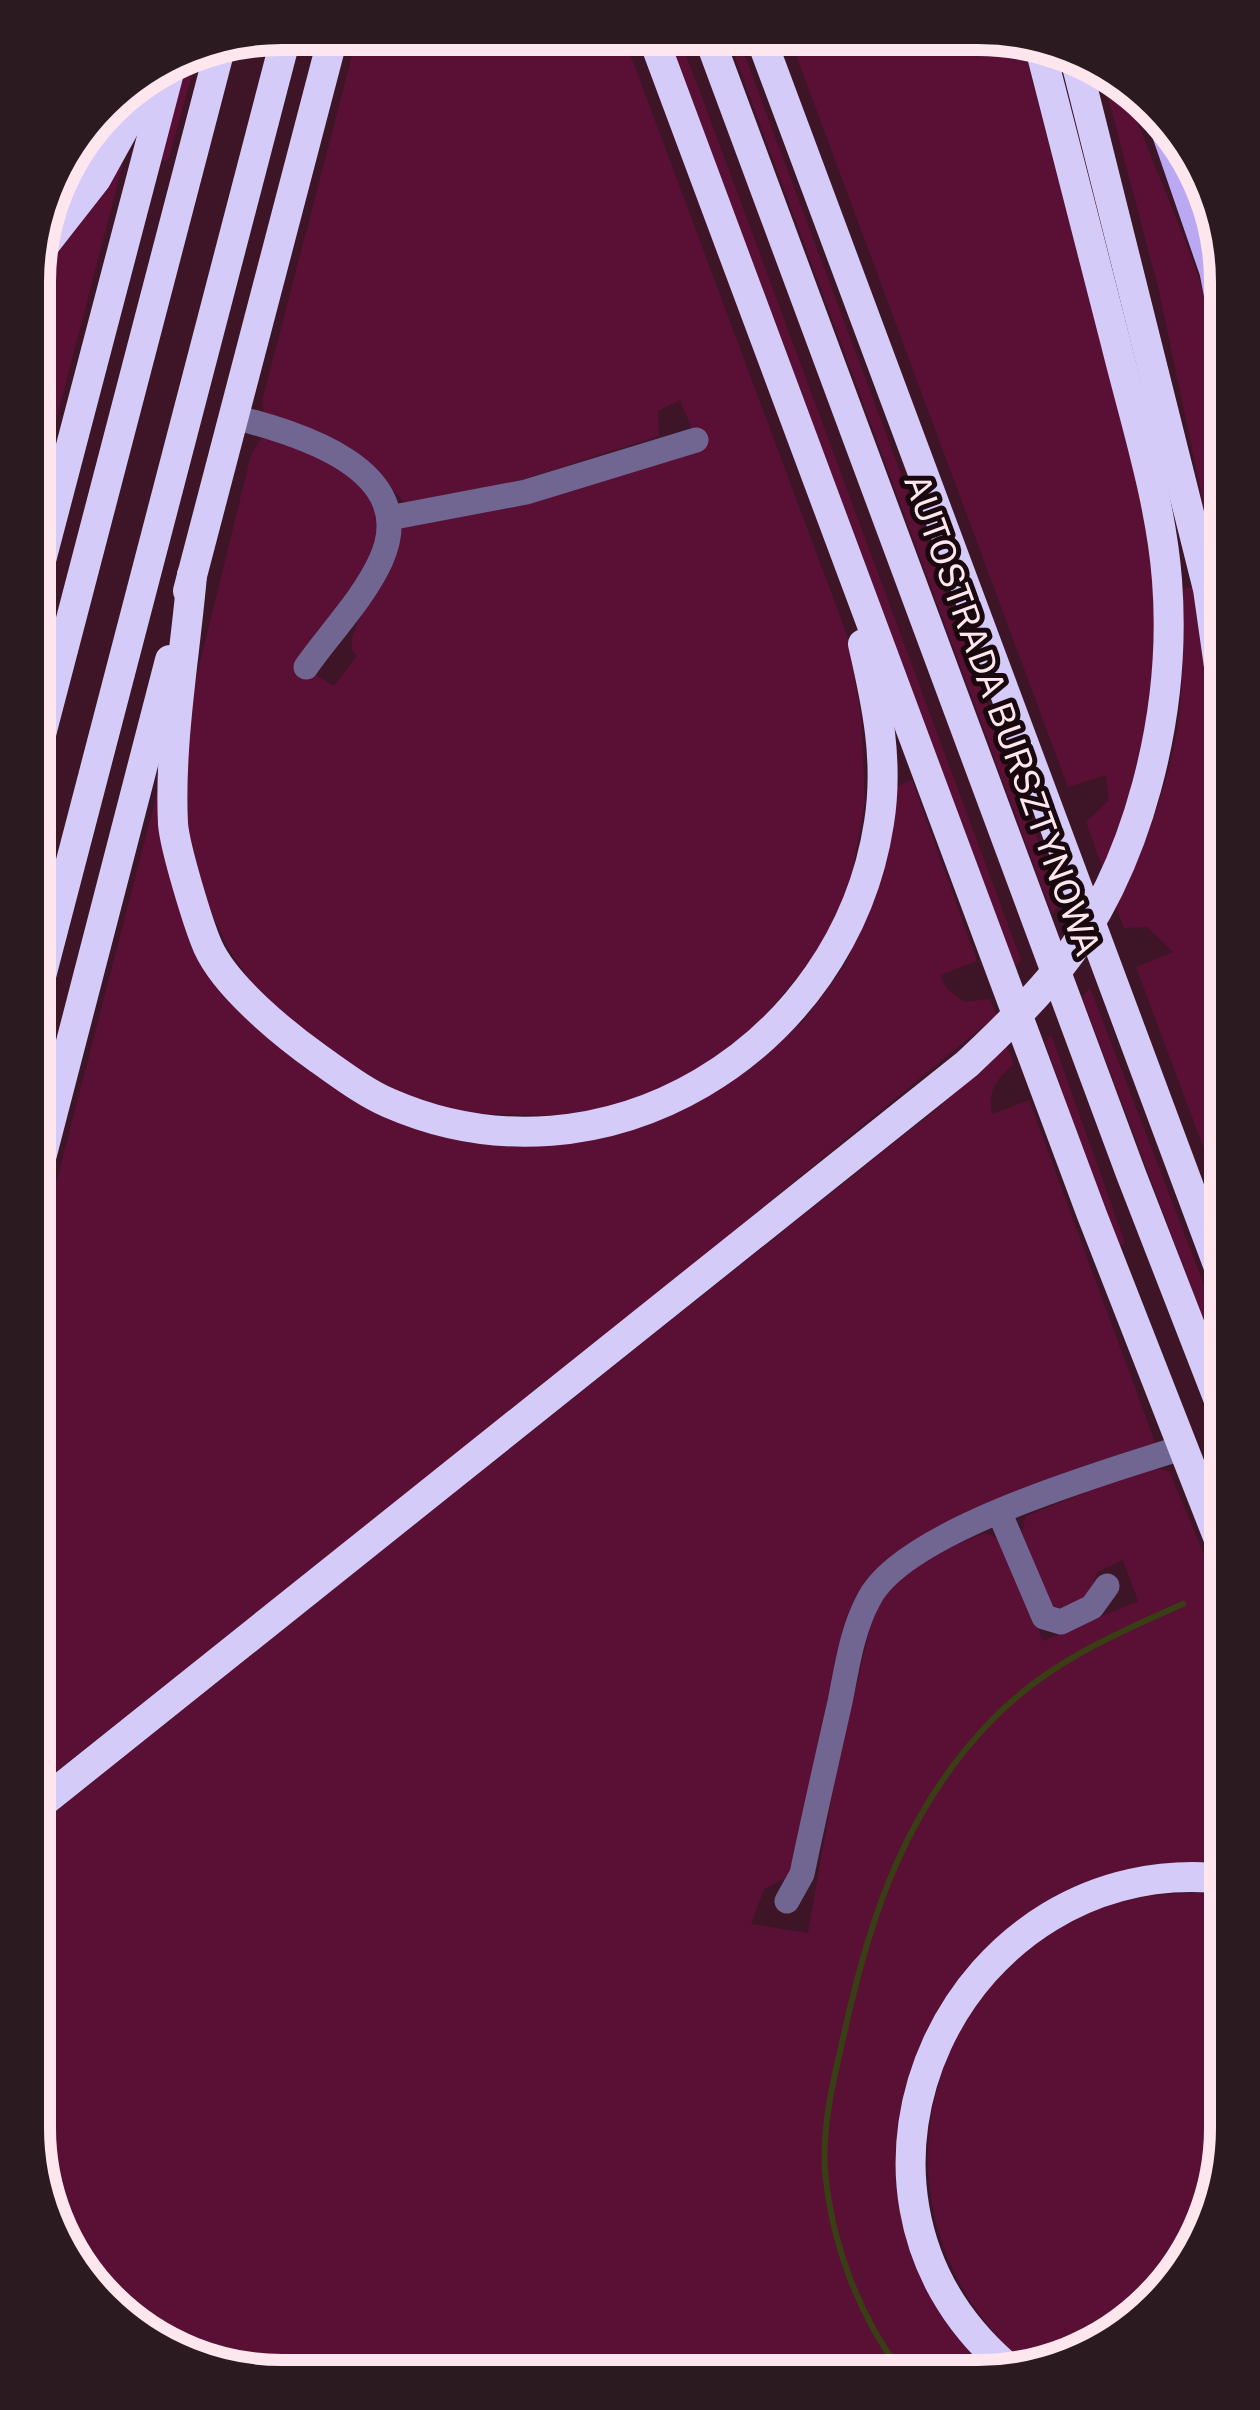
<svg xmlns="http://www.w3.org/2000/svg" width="1260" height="2410" font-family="'Public Sans',sans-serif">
<rect width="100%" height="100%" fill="#3e1527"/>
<g fill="#591034">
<polygon points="358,33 623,35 847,635 861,717 865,802 849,890 820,952 733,1051 659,1096 576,1116 452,1113 344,1069 255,988 228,948 207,903 188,842 185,783 191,699 251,455 261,438 285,440 346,466 381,515 376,551 297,663 334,686 357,656 352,650 352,638 395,527 698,444 680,400 658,411 659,436 521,480 405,503 353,449 315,430 264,414 262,401"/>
<polygon points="665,35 678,35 700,92 1021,960 1015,967"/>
<polygon points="727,35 737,35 1061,902 1052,914"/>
<polygon points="789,36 1021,37 1150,533 1158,626 1151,724 1130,807 1103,869 1086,822 1109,800 1106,775 1068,787"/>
<polygon points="199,49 168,161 160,160 187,51"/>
<path d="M1102,74L1125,86C1149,162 1187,232 1208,309C1235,410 1227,513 1227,615L1159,291Z"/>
<polygon points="134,84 121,114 40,232 58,171 117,95"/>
<polygon points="123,163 34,505 35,275"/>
<path d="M1193,586L1216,711L1227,850V1210L1136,967L1173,952L1147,927L1124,928L1114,901C1148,841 1176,768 1181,698C1184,663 1182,626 1182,590Z"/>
<polygon points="912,780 977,961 940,975 947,989 965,1002 989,999 997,1015 622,1323 33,1790 33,1272 160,782 196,933 290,1056 524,1144 615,1134 685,1108 750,1069 805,1019 844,966 870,910 889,843 896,787"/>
<polygon points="1090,988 1227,1345 1227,1382 1082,997"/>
<polygon points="1051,1035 1125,1243 1117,1247 1045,1042"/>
<path d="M1006,1044L1014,1064C997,1078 987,1091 992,1114L1029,1100L1156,1445L942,1532L858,1605L789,1876L764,1889L751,1924L808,1933L838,1763L874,1611L899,1577L928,1556L985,1533L999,1539L1043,1641L1138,1601L1123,1560L1097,1572L1090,1593L1064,1612L1047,1608L1021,1535L1026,1516L1150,1467L1169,1471L1227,1609V1870L1185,1865L1114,1876L971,1968L929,2028L902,2123L904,2203L991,2365L249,2375L118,2316L46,2208L33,2128V1829L940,1106Z"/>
<path d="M1227,1892V2145L1176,2280L1058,2364L1027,2365C875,2237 903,2007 1079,1916C1126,1892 1176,1894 1227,1892Z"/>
</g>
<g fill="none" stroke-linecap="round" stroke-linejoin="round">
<path stroke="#393e14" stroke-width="6" d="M898,2367C857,2313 830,2236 825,2169C822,2124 834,2078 844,2034C870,1915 907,1805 995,1717C1048,1663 1115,1634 1183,1604"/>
<g stroke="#716592" stroke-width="25">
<path d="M234,417C297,433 422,469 381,560C364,598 329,634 306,667"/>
<polyline points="389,518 526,492 696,440"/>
<polyline points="1000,1514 1044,1617 1061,1622 1092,1607 1107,1586"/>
<path d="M787,1901L802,1874C814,1816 827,1759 840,1702C847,1667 852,1630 869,1599C904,1530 1106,1472 1181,1448"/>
</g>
<polyline stroke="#bba8f2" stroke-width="25" points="1160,121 1212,272 1227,349"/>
<g stroke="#d5cbf8" stroke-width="30">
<polyline points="652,35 1092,1215 1227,1560"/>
<polyline points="708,35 1131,1174 1227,1421"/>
<polyline points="760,36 1227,1289"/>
<polyline points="1076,62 1208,589 1227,723"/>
<polyline points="35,257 96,179 155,72"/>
<path d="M192,575C185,656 169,742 173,824C175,848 198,924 208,947C226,987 284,1034 319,1059C342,1075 364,1092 389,1103C604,1197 844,1049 879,823C889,761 877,704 863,644"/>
<polyline points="34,587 172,61"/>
<polyline points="188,591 334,33"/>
<polyline points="34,761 221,45"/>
<polyline points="34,1003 287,33"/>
<polyline points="34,1185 170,660"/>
<path d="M33,1810L967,1064C998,1035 1029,1005 1056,972C1140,868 1177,711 1167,580C1161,501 1135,421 1116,344C1090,244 1065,144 1039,44"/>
<path d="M1005,2365C798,2185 958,1848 1227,1879"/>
</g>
</g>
<g text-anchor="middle" stroke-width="10" stroke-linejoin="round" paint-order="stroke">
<g font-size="35" fill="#fde6ed" stroke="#1a080f">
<text transform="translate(1002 715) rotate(70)" y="12">AUTOSTRADA BURSZTYNOWA</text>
</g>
</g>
<path d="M0 0H1260V2410H0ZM282 50H978A232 232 0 0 1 1210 282V2128A232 232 0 0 1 978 2360H282A232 232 0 0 1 50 2128V282A232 232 0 0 1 282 50Z" fill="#2c1a21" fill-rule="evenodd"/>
<path fill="none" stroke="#fde6ed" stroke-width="12" d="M282 50H978A232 232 0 0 1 1210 282V2128A232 232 0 0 1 978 2360H282A232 232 0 0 1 50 2128V282A232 232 0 0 1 282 50Z"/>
</svg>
